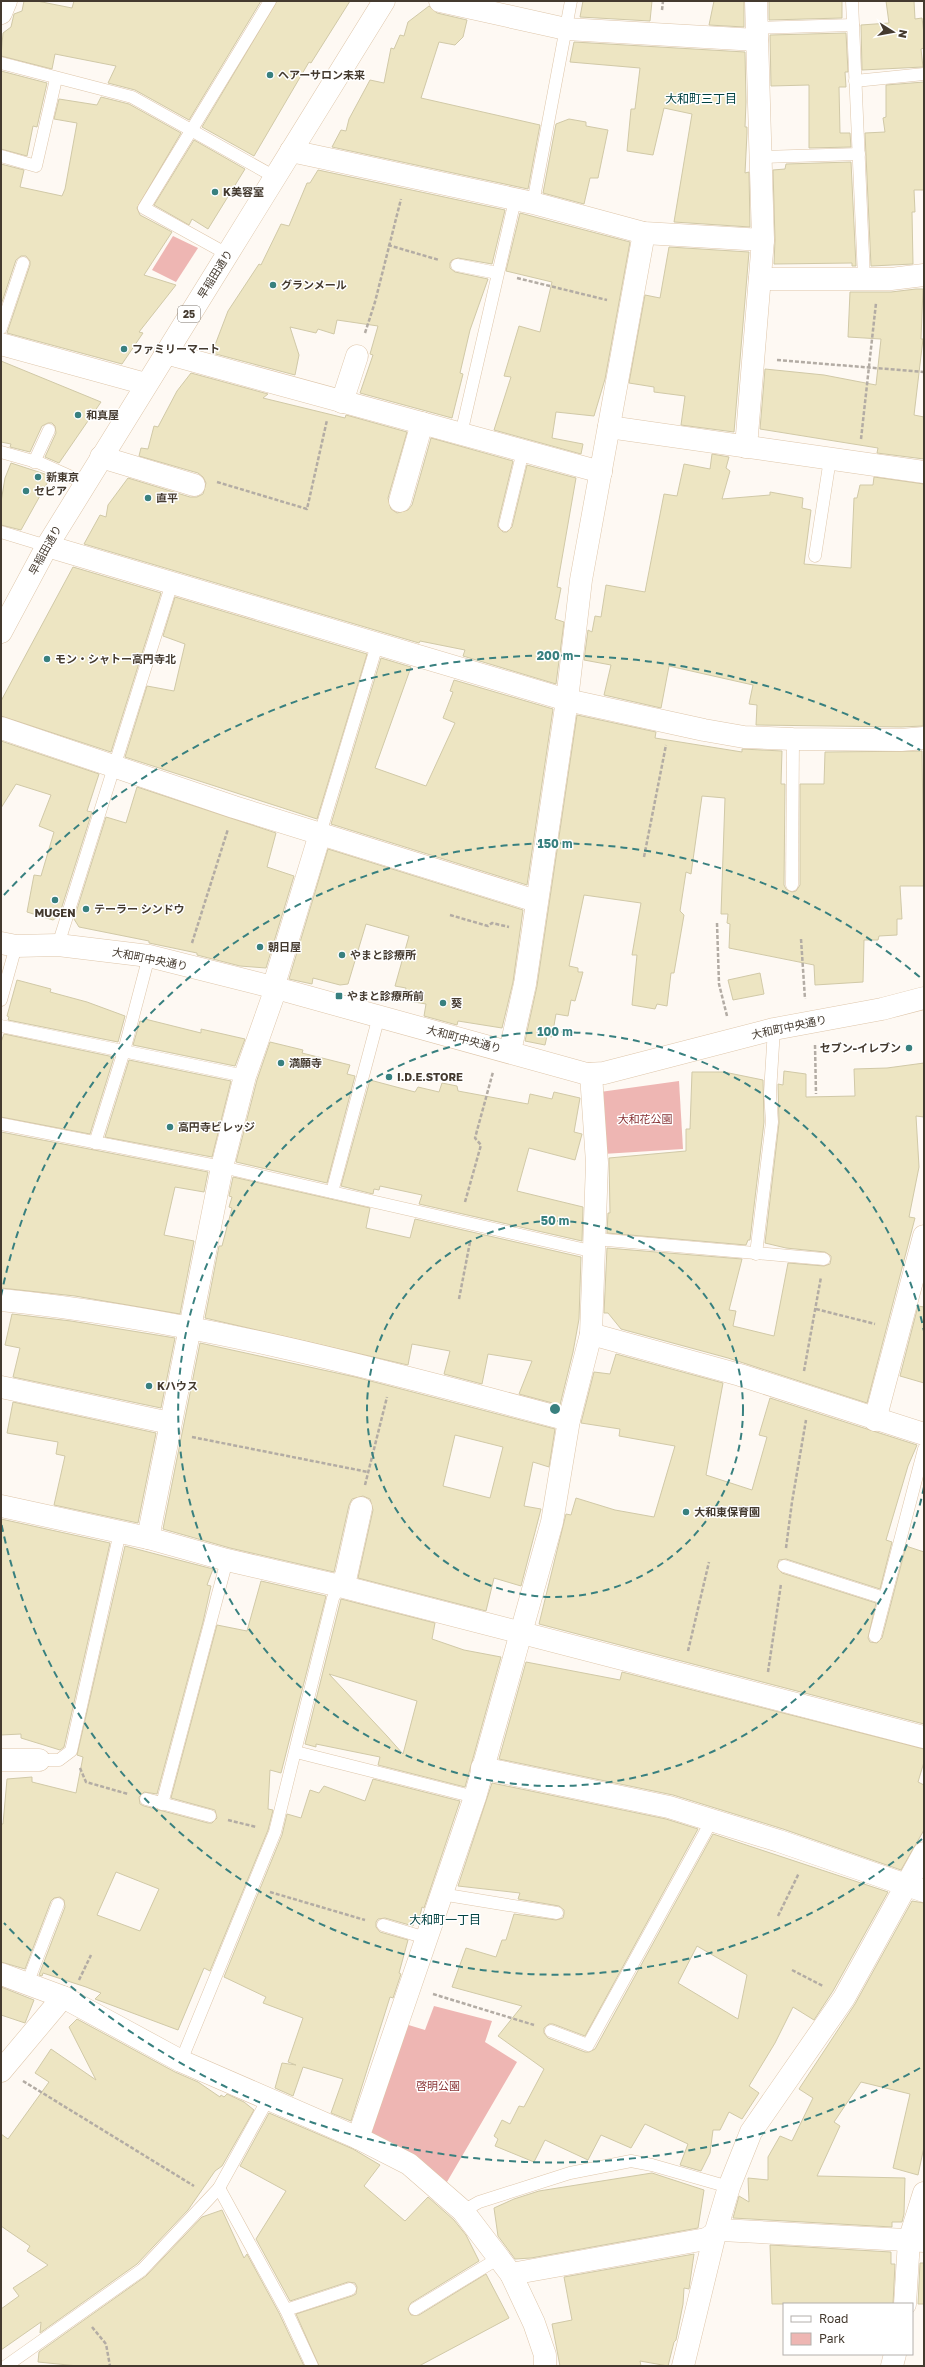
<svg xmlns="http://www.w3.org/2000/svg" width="925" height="2367" font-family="'Golos Text','Noto Sans JP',sans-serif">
<rect width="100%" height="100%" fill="#fef9f3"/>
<g fill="#eeb6b3">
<polygon points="173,236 198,248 176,282 152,270"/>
<polygon points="679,1081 683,1149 603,1154 600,1092"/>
<polygon points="434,2006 492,2021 485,2042 517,2062 444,2187 358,2138 402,2023 425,2030"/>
</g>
<g fill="#ede5c2" stroke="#d1c9a7" fill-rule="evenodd">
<polygon points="24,1 37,1 72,8 74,1 261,1 189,120 135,90 108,83 116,66 55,54 52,69 1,56 3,33 11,27 14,14 22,11"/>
<polygon points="277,1 350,1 311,63 309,62 254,156 202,127"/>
<polygon points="583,1 652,1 650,21 580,17"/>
<polygon points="714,1 744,1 744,27 709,25"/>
<polygon points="769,1 842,1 842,18 769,20"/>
<polygon points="886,1 914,1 915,19 922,18 924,34 924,48 921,49 923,67 862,70 861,25 889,23"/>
<polygon points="429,6 437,13 467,20 463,37 455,45 439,42 421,98 540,125 528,189 332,147 341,130 346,131 349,119 370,80 384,83 391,48 394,49 400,35 404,36 408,22"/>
<polygon points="846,33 848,72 845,72 846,87 839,87 840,133 850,133 851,147 809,148 809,85 771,86 770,35"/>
<polygon points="574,42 745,52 746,102 745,127 747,127 747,133 745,173 749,172 750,227 674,222 692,114 664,108 653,155 627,151 631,109 635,109 640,68 570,62"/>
<polygon points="1,71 47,83 37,127 33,126 27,156 1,149"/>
<polygon points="924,82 924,190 914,190 915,212 912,212 913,264 871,266 865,133 885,132 883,118 886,117 886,85"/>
<polygon points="101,97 129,104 181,133 137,208 140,215 172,232 144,275 176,285 139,332 143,333 122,364 7,333 30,265 30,261 26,256 21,256 16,260 1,305 1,164 24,170 20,187 62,196 65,189 77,123 54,119 59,99 97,105"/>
<polygon points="569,119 586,122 586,126 608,130 598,178 590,178 584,204 543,193 556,124"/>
<polygon points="194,140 245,169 208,229 192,219 189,225 154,205"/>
<polygon points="851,162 856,266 852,266 852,263 774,264 775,240 773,170 785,169 786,164"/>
<polygon points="318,170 505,210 492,264 458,258 452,260 450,263 450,268 455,272 488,279 470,330 460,373 463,374 452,418 360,393 373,355 370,354 378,326 337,320 334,334 318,329 316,333 290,327 299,355 295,375 212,353 228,311 259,264 261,265 281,224 289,226 307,183 310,183"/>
<polygon points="520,213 630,242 605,379 594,416 556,412 552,438 583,444 581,454 494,430 511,377 504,376 519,326 540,332 552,282 506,271"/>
<polygon points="669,247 749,252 734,432 681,425 685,396 654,392 654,387 629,383 645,295 660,298"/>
<polygon points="916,289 923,289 921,339 923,339 914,415 924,417 924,459 877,453 878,448 760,429 765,369 824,375 876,385 881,339 848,337 850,292 891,292"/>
<polygon points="1,361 101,402 59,463 45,457 56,433 55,426 52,423 48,423 42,426 30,452 10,447 11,444 1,442"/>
<polygon points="191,373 268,394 263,398 345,418 346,415 407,432 388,498 391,509 397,513 408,510 412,505 431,438 513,461 498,523 498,527 503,532 507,532 512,527 527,465 576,478 557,587 561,588 555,619 564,622 556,684 463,656 465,650 420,641 419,643 84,544 100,515 106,517 108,505 128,478 190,497 197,497 203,494 206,483 203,477 198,473 139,456 141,448 148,449 154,426 158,427 177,391"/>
<polygon points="712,454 729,457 726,468 730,471 722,499 770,495 770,492 803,498 802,508 811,510 804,564 851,568 854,498 857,498 860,485 873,485 874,477 924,484 923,726 901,727 756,725 757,705 749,704 753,685 669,666 661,708 604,695 611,665 584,660 588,630 592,632 595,616 601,617 606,585 645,592 664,494 677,496 684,464 710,469"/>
<polygon points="11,463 51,476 21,530 1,525 1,502 5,478"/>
<polygon points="73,567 161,593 111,752 1,716 1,701"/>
<polygon points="175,597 367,654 317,819 125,757 147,686 174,691 185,644 163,636"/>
<polygon points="381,658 411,667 375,768 426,786 455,723 443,718 453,692 450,691 454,680 553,709 527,885 331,824"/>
<polygon points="577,715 656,732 655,738 742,752 742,749 782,751 781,784 785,784 784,885 786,889 792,892 796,891 800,885 800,784 824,784 825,752 922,751 924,886 900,886 902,919 897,919 897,935 879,936 878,940 864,940 863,982 815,985 814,965 729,948 730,924 727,923 728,914 721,914 725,798 702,796 691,874 686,872 680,911 684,915 674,973 671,973 667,1006 657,1004 655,1009 632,1005 637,955 632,955 641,903 584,895 569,966 578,968 578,972 583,972 575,1001 571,1000 568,1016 556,1014 552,1037 547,1036 545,1045 525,1041 537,986"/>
<polygon points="1,741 99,774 87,811 92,812 59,916 53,920 27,912 34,875 41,876 54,832 39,826 51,795 16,784 1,808"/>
<polygon points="137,787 276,833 267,867 294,876 266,968 240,966 197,955 197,953 149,943 149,941 79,927 74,919 106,817 126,823"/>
<polygon points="328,849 523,910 513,982 502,1028 458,1021 457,1025 424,1016 426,1004 403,1000 406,988 395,986 409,936 366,924 348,984 340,985 313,978 312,984 289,979"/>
<polygon points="760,973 764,994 733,1000 728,980"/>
<polygon points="17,980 51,989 50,992 87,1002 125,1016 118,1042 8,1020 9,1017 7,1016"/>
<polygon points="145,1019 201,1033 201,1029 245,1039 235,1066 133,1045 140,1021 144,1022"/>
<polygon points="4,1034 114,1057 90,1134 1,1117 1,1042"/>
<polygon points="270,1042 303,1050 302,1053 350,1065 347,1074 355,1076 327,1183 236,1162 257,1080"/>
<polygon points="129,1060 231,1081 212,1157 105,1137"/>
<polygon points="924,1063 924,1117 916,1116 919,1167 909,1217 915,1218 867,1403 728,1358 621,1329 608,1313 604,1313 607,1248 742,1259 729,1310 736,1311 733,1326 774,1336 788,1263 824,1266 830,1264 831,1259 831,1256 825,1252 786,1248 765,1243 779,1123 778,1084 783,1085 784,1071 806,1074 806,1097 855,1096 854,1069 887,1068"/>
<polygon points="692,1072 724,1072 763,1080 764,1122 750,1240 748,1240 746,1245 607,1233 608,1213 610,1213 609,1158 686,1151 686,1129 690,1129"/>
<polygon points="370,1080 415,1092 418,1087 439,1092 442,1083 457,1086 458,1091 528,1104 530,1094 552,1099 554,1092 580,1098 574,1132 582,1134 575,1160 529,1148 517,1191 583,1207 582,1241 419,1204 422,1195 380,1186 379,1190 374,1189 373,1194 341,1186"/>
<polygon points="1,1132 208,1172 204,1192 175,1187 164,1235 194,1241 180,1314 75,1296 1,1288"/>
<polygon points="233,1177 370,1208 366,1228 410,1238 415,1219 581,1257 579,1319 573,1352 560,1405 519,1394 532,1361 488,1354 482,1384 444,1374 450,1351 412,1344 408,1365 205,1318 219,1246 222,1246 232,1208 229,1207 232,1197 229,1196"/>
<polygon points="918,1306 924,1307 924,1383 900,1376"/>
<polygon points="12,1314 71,1321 175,1338 161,1408 13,1377 20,1348 5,1345"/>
<path d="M200,1343L355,1377L555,1429L549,1467L533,1462L524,1506L541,1509L521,1586L494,1578L486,1611L358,1578L373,1510L370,1499L363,1496L352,1499L349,1505L334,1572L230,1548L163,1529ZM455,1435L503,1447L490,1498L443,1486Z"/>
<polygon points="616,1354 723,1383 706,1475 752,1490 767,1437 759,1435 770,1398 917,1445 908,1466 886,1540 892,1542 880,1589 786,1559 779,1560 777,1567 782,1573 876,1603 868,1638 870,1642 877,1643 882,1638 906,1546 924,1552 924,1724 539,1624 566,1514 571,1515 576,1498 615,1510 654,1517 675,1446 619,1436 620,1429 581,1423 594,1372 610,1374"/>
<polygon points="13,1402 156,1433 138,1523 54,1505 65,1456 56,1454 58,1442 7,1433"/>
<polygon points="1,1519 110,1543 64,1747 60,1750 21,1738 21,1734 1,1735"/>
<path d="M125,1546L213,1569L207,1585L211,1586L203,1622L157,1794L144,1792L139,1797L140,1804L144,1806L208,1823H212L217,1818L215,1810L171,1798L217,1625L247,1631L261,1581L326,1596L281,1773L270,1770L268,1809L273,1810L268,1830L210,1971L204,1968L178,2030L95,1999L101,1993L86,1987L43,1973L42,1976L39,1975L65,1907L64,1900L60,1897L54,1898L51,1901L25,1969L1,1962V1824H3L7,1779L32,1777V1782L76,1793L83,1757L77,1755ZM116,1872L159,1889L140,1931L97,1915Z"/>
<path d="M341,1599L435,1623L432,1639L464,1650L501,1657L465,1787L378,1765L380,1757L316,1744V1747L305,1744ZM329,1674L417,1701L403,1754L387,1736Z"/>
<polygon points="526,1662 620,1680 622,1672 924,1749 924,1762 918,1782 924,1785 924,1830 901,1870 783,1829 673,1795 499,1759"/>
<polygon points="373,1779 460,1801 424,1908 422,1907 419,1920 415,1919 413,1926 385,1918 378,1919 376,1922 376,1927 380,1932 408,1940 399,1973 401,1974 393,1998 390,1997 351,2121 331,2113 343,2079 303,2067 293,2096 275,2088 282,2063 296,2065 288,2062 303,2018 263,2003 266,1997 224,1977 282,1835 287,1814 301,1818 310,1790 319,1793 324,1786 365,1801"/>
<path d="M492,1783L666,1819L698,1829L585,2036L553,2024H549L544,2028V2033L548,2038L585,2052H589L595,2049L713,1834L888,1892L833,1991L814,2020L793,2007L775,2043L749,2086L759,2093L742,2119L729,2112L720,2130H713L710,2153L701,2171L680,2165L688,2144L645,2124L631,2148L601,2135L588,2160L545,2140L534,2162L495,2146L498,2139L494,2136L502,2120L510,2124L519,2106L524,2107L544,2069L498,2036L522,2006L452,1987L466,1948L496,1957L502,1940H506L514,1914L556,1920L563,1918L564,1914V1910L559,1906L518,1899L520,1893L458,1886ZM697,1946L747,1975L738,2019L678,1983Z"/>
<polygon points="912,1901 924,1903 924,2147 918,2175 893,2168 910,2094 861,2082 834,2122 840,2126 817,2176 905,2178 904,2214 902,2222 892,2222 892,2227 733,2218 739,2196 749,2202 748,2178 768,2180 768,2157 780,2136 792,2141 813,2098 799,2089 855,2004"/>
<polygon points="1,1987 34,2000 25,2023 1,2015"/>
<polygon points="77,2019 175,2072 198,2082 220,2097 221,2095 224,2097 227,2094 244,2102 254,2110 222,2166 215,2171 188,2210 137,2264 40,2333 41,2322 1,2350 1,2309 19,2296 13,2288 48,2265 27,2251 30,2246 1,2226 1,2134 8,2139 49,2082 35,2073 51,2049 96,2080 69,2027"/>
<polygon points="269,2113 353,2149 380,2165 364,2186 405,2221 428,2197 454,2220 466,2235 479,2261 411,2303 408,2309 411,2315 419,2315 486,2274 509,2318 419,2366 319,2366 296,2314 352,2296 356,2294 357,2287 355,2283 348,2282 290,2301 256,2239 286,2191 240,2166"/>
<polygon points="652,2173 704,2190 698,2228 531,2258 515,2259 498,2236 494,2208 514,2199 539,2191"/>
<polygon points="222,2210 244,2258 247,2254 279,2313 304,2366 78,2366 38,2362 39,2352 146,2276 202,2217"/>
<polygon points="770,2245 891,2252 891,2264 895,2264 893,2304 772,2304"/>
<polygon points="694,2254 689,2289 684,2288 683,2304 676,2340 674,2342 668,2366 640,2361 641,2366 560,2366 552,2324 572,2320 564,2277"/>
<polygon points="920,2263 924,2263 924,2304 918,2304"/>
</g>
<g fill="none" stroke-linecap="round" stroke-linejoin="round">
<defs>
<g id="service">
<polyline points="852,1 864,278"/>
<polyline points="757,28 853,25"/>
<polyline points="1,63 132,97 275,177"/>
<polyline points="855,81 924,74"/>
<polyline points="1,156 36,166 56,79"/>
<polyline points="761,157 859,154"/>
<polyline points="533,203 571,1"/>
<polyline points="227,254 144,208 270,1"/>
<polyline points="457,265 497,273"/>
<polyline points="1,328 23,263"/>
<polyline points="461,434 515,200"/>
<polyline points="1,452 40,463 85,483"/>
<polyline points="34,462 49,430"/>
<polyline points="505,525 523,451"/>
<polyline points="1,532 47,546"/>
<polyline points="815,556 830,459"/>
<polyline points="320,834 377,645"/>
<polyline points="792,885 793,739"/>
<polyline points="58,945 172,583"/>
<polyline points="1,1000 16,946"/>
<polyline points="1,1026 245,1076"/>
<polyline points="1,1124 222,1167 595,1252"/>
<polyline points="95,1143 124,1051 149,956"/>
<polyline points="332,1192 379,1016"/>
<polyline points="595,1239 824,1259"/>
<polyline points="756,1254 772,1122 770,1093 774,1029"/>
<polyline points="784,1566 884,1598"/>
<polyline points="875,1636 924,1449"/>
<polyline points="296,1752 475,1797"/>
<polyline points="39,1760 59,1760 71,1751 120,1532"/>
<polyline points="146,1799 210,1816"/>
<polyline points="162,1804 227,1560"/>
<polyline points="441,1894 557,1913"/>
<polyline points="383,1925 426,1938"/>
<polyline points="27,1984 58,1904"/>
<polyline points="551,2031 588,2045 712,1820"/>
<polyline points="181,2061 275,1832 333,1598 340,1586"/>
<polyline points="219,2188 286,2310 312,2366"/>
<polyline points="463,2211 479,2202 570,2173 631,2161 652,2165 729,2187"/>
<polyline points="415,2309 499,2258"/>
<polyline points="286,2310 350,2289"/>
<polyline points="6,2366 142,2270 219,2188 268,2099"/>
</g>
<g id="minor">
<polyline points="440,1 566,29 757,40"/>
<polyline points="1,13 6,1"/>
<polyline points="291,151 533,203 644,233 763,240"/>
<polyline points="760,279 891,279 924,275"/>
<polyline points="1,344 146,384"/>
<polyline points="165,353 601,472"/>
<polyline points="342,402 357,356"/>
<polyline points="609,427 924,472"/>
<polyline points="746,447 763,240 756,1"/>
<polyline points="101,457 194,485"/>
<polyline points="400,501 422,423"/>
<polyline points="47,546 567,700 704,730 744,737 793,739 901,740 924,738"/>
<polyline points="1,728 234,807 536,901"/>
<polyline points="1,943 16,946 58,945 149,956 276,988 587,1074 604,1073 774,1029 882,1009 924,998"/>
<polyline points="273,988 320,834"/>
<polyline points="510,1051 525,984 567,700 581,580 644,233"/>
<path d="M1,1300C194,1319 382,1370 569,1420"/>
<polyline points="591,1334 740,1375 924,1434"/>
<polyline points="1,1387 170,1423"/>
<polyline points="875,1420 924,1236"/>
<polyline points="1,1506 148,1538 227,1560 340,1586 924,1737"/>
<polyline points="148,1538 222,1167 245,1076 276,988"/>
<polyline points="340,1586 346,1576 361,1508"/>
<polyline points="1,1760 39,1760"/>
<polyline points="482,1768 669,1807 779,1841 924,1891"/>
<polyline points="1,1974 63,1997 181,2061 358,2138 409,2164 463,2211 511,2274 534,2323 545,2355 545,2366"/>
<polyline points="1,2071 63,1997"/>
<polyline points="358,2138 475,1797 552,1522 569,1420 591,1334 597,1163 591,1074"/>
<polyline points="511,2274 706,2239 721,2230 924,2241"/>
<polyline points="905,2304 909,2241 924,2193"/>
<polyline points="683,2366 715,2234 729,2187 751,2132 844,1998 924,1853"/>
<polyline points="892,2366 895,2354"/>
</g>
<polyline id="primary" points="1,632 47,546 384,1"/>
</defs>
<use href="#service" stroke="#dec6aa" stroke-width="13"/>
<use href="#minor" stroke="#dec6aa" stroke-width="23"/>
<use href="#primary" stroke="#dec6aa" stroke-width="23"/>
<g stroke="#b3aca4" stroke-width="2.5" stroke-dasharray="4 2" stroke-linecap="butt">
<polyline points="662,10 663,1"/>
<polyline points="388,245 439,260"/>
<polyline points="517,278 607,300"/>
<polyline points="365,333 375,302 401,199"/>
<polyline points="777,360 924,372"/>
<polyline points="861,439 876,303"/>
<polyline points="217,482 307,509 327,420"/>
<polyline points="644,857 666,745"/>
<polyline points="450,915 488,926 492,923 509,927"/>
<polyline points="717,923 719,984 727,1016"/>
<polyline points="801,939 805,999"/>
<polyline points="192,943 228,829"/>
<polyline points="815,1045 816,1094"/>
<polyline points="465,1202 481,1145 475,1138 493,1072"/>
<polyline points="459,1299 470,1242"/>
<polyline points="816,1309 875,1324"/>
<polyline points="804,1371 821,1277"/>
<polyline points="192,1437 368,1472"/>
<polyline points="365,1485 387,1397"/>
<polyline points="786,1548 792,1502 806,1420"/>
<polyline points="688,1651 709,1562"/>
<polyline points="768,1672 781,1584"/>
<polyline points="80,1768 86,1782 128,1794"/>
<polyline points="228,1820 256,1827"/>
<polyline points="270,1892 365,1920"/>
<polyline points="778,1916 799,1873"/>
<polyline points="792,1970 823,1986"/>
<polyline points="79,1980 91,1955"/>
<polyline points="433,1994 534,2025"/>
<polyline points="23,2081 194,2186"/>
<polyline points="92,2327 106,2344 110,2366"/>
</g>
<use href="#service" stroke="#fff" stroke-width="12"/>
<use href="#minor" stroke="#fff" stroke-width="22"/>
<use href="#primary" stroke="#fff" stroke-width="22"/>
</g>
<g fill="none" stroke="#38807f" stroke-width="2" stroke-dasharray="7 5">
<circle cx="555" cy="1409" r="188"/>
<path d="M924 1487A377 377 0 1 1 924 1331"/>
<path d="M922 1839A565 565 0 0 1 1 1522M1 1296A565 565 0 0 1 922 979"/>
<path d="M920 2068A753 753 0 0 1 4 1923M4 895A753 753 0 0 1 920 750"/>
</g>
<g fill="#38807f" stroke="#fff" stroke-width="1.5">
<circle cx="270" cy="75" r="4"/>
<circle cx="215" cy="192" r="4"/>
<circle cx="273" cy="285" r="4"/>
<circle cx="124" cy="349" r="4"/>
<circle cx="78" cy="415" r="4"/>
<circle cx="38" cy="477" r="4"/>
<circle cx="26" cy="491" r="4"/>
<circle cx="148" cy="498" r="4"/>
<circle cx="47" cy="659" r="4"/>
<circle cx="55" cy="900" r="4"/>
<circle cx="86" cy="909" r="4"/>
<circle cx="260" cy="947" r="4"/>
<circle cx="342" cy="955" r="4"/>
<rect x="335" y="992" width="8" height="8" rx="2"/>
<circle cx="443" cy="1003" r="4"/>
<circle cx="909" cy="1048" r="4"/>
<circle cx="281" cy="1063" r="4"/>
<circle cx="389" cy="1077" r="4"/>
<circle cx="170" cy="1127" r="4"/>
<circle cx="149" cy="1386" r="4"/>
<circle cx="686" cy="1512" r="4"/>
</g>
<g text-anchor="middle" stroke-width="3" stroke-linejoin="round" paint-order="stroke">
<rect fill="#fff" stroke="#7c756d" stroke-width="1" x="178" y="306" width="22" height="16" rx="3"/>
<g font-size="10" font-weight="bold" fill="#443a2f">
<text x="189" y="318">25</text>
</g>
<g font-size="11" font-weight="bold" fill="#443a2f" stroke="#fff" text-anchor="start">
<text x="278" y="79">ヘアーサロン未来</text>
<text x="223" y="196">K美容室</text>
<text x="281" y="289">グランメール</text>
<text x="132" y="353">ファミリーマート</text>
<text x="86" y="419">和真屋</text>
<text x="46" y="481">新東京</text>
<text x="34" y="495">セピア</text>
<text x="156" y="502">直平</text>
<text x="55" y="663">モン・シャトー高円寺北</text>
<text x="94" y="913">テーラー シンドウ</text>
<text x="55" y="917" text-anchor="middle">MUGEN</text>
<text x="268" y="951">朝日屋</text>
<text x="350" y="959">やまと診療所</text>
<text x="347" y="1000">やまと診療所前</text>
<text x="451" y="1007">葵</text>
<text x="901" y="1052" text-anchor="end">セブン-イレブン</text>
<text x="289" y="1067">満願寺</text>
<text x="397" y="1081">I.D.E.STORE</text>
<text x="178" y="1131">高円寺ビレッジ</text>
<text x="157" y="1390">Kハウス</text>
<text x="694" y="1516">大和東保育園</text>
</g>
<g font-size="11" fill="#443a2f" stroke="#fff">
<text transform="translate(215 274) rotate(-58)" y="4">早稲田通り</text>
<text transform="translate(45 550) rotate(-61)" y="4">早稲田通り</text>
<text transform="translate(150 959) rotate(11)" y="4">大和町中央通り</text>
<text transform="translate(789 1027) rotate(-12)" y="4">大和町中央通り</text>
<text transform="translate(464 1039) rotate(15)" y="4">大和町中央通り</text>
</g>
<g font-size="11" fill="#873133" stroke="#fff">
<text x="645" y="1123">大和花公園</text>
<text x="438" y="2090">啓明公園</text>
</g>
<g font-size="12" fill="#004242" stroke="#fff">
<text x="701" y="103">大和町三丁目</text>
<text x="445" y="1924">大和町一丁目</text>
</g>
</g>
<circle cx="555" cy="1409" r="6" fill="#38807f" stroke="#fff" stroke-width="2"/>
<g font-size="12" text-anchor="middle" font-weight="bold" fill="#38807f" stroke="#fff" stroke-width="3" stroke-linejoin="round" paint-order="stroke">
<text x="555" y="660">200 m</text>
<text x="555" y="848">150 m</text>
<text x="555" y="1036">100 m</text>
<text x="555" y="1225">50 m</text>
</g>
<rect width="925" height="2367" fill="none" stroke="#443a2f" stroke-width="4"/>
<rect x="783" y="2303" width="130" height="52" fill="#ffffff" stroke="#b4b0ac"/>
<rect x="791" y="2316" width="20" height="6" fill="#ffffff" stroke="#b4b0ac"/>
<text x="819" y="2323" font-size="12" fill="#443a2f">Road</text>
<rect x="791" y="2333" width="20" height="12" fill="#eeb6b3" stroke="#b4b0ac"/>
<text x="819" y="2343" font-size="12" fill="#443a2f">Park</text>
<g transform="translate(893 32) rotate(101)" stroke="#ffffff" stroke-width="3" paint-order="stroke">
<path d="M0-3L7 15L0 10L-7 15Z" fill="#443a2f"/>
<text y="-6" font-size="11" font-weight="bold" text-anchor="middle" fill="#443a2f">N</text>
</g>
</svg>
